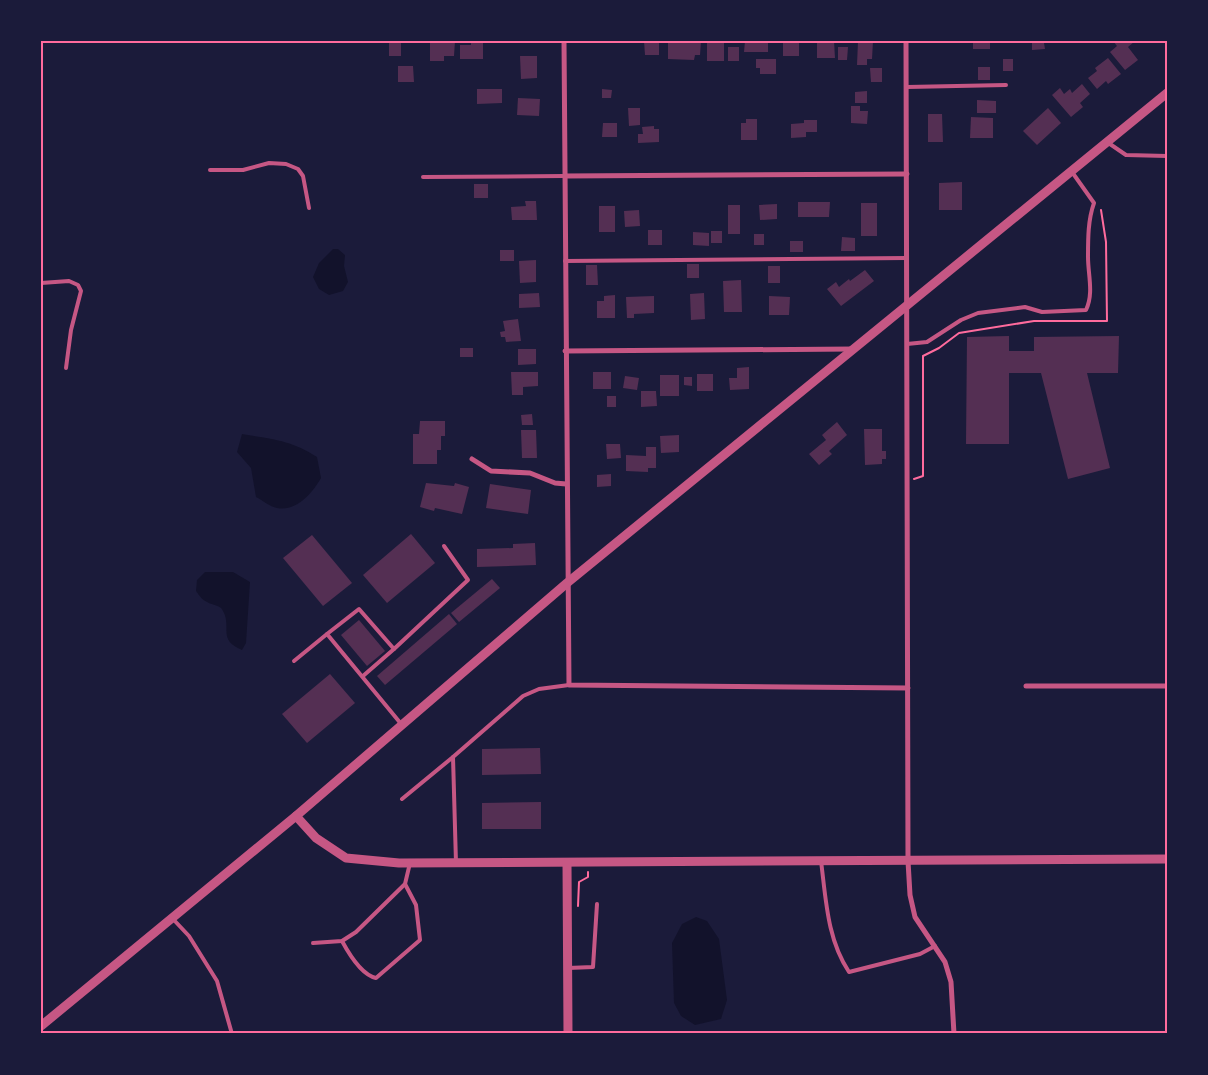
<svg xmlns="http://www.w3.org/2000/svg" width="1208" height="1075" font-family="Lato,sans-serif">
<rect width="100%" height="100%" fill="#1b1b3a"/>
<g fill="#12122b">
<polygon points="333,249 338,249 345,255 344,266 348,282 343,291 329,295 319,289 313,277 319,263"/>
<path d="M242,434C271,439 291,440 317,457L321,478C313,492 297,512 277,508C270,507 262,500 256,497L251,468L237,452Z"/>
<path d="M205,572H233L250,582L246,643L242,650C217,640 232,627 223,611C220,604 213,606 207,602C202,600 199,595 196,591L197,580Z"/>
<polygon points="696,917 707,921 719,939 727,1000 721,1019 695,1025 681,1016 674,1003 672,943 682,924"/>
</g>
<g fill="#542f53">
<rect x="389" y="41" width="12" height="15"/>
<polygon points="430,41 455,41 454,56 444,56 444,61 430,61"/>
<polygon points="471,41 483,41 483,59 460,59 460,45 471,45"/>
<polygon points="644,41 659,41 659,55 645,55"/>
<polygon points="681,41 701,41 700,55 695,55 694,60 668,59 668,42"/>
<rect x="707" y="41" width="17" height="20"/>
<polygon points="745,41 768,41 768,52 744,52"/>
<rect x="783" y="41" width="16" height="15"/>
<polygon points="817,41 834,41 835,58 817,58"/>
<polygon points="858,41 873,41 872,59 867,59 867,65 857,65"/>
<rect x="973" y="41" width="17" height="8"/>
<polygon points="1032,41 1050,41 1050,43 1044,43 1045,49 1032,50"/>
<polygon points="1113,41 1135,41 1128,47 1138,60 1125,70 1110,52 1117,46"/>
<rect x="728" y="47" width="11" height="14"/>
<polygon points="838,47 848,47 847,60 838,60"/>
<polygon points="520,56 537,56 537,78 521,79"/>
<polygon points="1108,58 1121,74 1108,84 1106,81 1097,89 1088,78 1097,71 1095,68"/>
<polygon points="756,59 776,59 776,74 760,74 760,68 756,68"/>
<rect x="1003" y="59" width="10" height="12"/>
<polygon points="398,66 413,66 414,82 398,82"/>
<rect x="978" y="67" width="12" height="13"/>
<polygon points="870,68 882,68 882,82 871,82"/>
<polygon points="1082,84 1090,94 1080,103 1083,107 1071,117 1052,95 1060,88 1064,94 1070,89 1072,93"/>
<polygon points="477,89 502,89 502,103 477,104"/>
<polygon points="602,89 612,90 611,98 602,98"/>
<polygon points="867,91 867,103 855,103 855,92"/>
<polygon points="518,98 540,99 539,116 517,115"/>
<polygon points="977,100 996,101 996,113 977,113"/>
<polygon points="851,106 860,106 860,111 868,111 867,124 851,123"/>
<polygon points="628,108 640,108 640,125 629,126"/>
<polygon points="1048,108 1061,123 1037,145 1023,131"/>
<polygon points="928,114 942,114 943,142 928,142"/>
<polygon points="971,117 993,118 993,138 970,138"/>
<polygon points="746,119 757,119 757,140 741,140 741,123 746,123"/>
<polygon points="804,120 817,120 817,132 806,132 806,137 791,138 791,124 804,123"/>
<polygon points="603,123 617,123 617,137 602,137"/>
<polygon points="654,126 654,129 659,129 659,142 638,143 638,134 643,134 642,127"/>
<polygon points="962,182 962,210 939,210 939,183"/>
<rect x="474" y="184" width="14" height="14"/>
<polygon points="525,201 536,201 537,220 512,220 511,207 526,206"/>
<polygon points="798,202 830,202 829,217 798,217"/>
<rect x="861" y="203" width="16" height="33"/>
<polygon points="777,204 777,219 760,220 759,205"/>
<rect x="728" y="205" width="12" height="29"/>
<rect x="599" y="206" width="16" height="26"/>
<polygon points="639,210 640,226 625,227 624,211"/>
<rect x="648" y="230" width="14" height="15"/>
<rect x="711" y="231" width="11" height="12"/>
<polygon points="693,232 709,233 709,246 693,245"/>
<rect x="754" y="234" width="10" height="11"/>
<polygon points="842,237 855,238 855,251 841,251"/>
<rect x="790" y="241" width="13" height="11"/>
<rect x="500" y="250" width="14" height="11"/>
<polygon points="536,260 536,282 520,283 519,261"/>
<rect x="687" y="264" width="12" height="14"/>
<polygon points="586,265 597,265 598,285 586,285"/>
<rect x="768" y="266" width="12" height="17"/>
<polygon points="865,270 874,281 841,306 827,289 836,282 839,287 849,279 850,281"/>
<polygon points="741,280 742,312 724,312 723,281"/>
<polygon points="539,293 540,307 519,308 519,294"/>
<polygon points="704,293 705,319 691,320 690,294"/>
<polygon points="615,295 615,318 597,318 597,301 604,301 604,296"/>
<polygon points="654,296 654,313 634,314 634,318 627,318 626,297"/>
<polygon points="769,296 790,297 789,315 769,315"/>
<polygon points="518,319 521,341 506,342 505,337 501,337 500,332 505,331 503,321"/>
<polygon points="1009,336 1009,351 1034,351 1034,337 1119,336 1118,373 1087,373 1110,468 1068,479 1041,373 1009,373 1009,444 966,444 967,337"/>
<rect x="460" y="348" width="13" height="9"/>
<polygon points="518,349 536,349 536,364 518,365"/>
<polygon points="749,367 749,389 730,390 729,378 737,378 737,368"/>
<polygon points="511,372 538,372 538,386 523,387 523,395 512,395"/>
<rect x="593" y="372" width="18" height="17"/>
<rect x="697" y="374" width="16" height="17"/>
<rect x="660" y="375" width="19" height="21"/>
<polygon points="625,376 639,378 637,390 623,388"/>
<polygon points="684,377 692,377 692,386 684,385"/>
<polygon points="641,391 656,391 657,406 641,407"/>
<rect x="607" y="396" width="9" height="11"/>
<polygon points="532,414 533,425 522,425 521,415"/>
<polygon points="420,421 445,421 445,436 441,436 441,450 437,450 437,464 413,464 413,434 419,434"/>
<polygon points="837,422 847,435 829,451 832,454 819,465 809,454 826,440 822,435"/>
<polygon points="864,429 882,429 882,451 886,451 886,459 882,459 882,464 865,465"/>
<polygon points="521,430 536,430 537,458 522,458"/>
<polygon points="679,435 679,452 661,453 660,436"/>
<polygon points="606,444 620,444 621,458 607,459"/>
<polygon points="646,447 656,447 656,468 648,468 648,472 626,471 626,455 646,456"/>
<polygon points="611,474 611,486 597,487 597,475"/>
<polygon points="426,483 454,486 455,483 469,487 462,514 435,508 434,511 420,507"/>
<polygon points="490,484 531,490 528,514 486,508"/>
<polygon points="411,534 435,563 387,603 363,575"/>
<polygon points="312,535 352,583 323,606 283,558"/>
<polygon points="535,543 536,565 477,567 477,549 513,548 513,544"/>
<polygon points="492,579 500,588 459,622 451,613"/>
<polygon points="449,614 457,624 385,685 377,676"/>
<polygon points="359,620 385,651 367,666 341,635"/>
<polygon points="330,674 355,703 307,743 282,714"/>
<polygon points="540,748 541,774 482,775 482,749"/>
<polygon points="541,802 541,829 482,829 482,803"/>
</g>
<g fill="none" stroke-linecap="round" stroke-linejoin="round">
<g stroke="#ff6b9d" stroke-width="2">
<polyline points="914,479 923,476 923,356 939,348 959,333 1034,321 1107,321 1106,242 1101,210"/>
<polyline points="578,906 579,882 588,877 588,872"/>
</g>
<g stroke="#c65784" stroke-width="4">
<polyline points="907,87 1006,85"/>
<polyline points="1107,142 1126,155 1167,156"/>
<polyline points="210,170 243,170 269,163 286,164 298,169 303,176 309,208"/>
<polyline points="423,177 564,176"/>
<polyline points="565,261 907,258"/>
<polyline points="41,283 69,281 78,285 81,291 71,330 66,368"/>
<path d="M907,344L927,342L961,320L978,313L1025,307L1042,312L1086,310C1094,293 1088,275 1088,257C1088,238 1088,220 1094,203L1072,172"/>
<polyline points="294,661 327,634"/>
<polyline points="363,676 394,649"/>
<polyline points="402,725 327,634 359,609 394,649 468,580 444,546"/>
<polyline points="402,799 453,757"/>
<path d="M821,861C826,899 827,939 849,972L920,954L935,946"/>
<polyline points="456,863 453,757 523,696 539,689 569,685"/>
<polyline points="172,918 189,936 217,981 232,1034"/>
<path d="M342,941C349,954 362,975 376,978L420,940L416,905L405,884"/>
<polyline points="313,943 342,941 356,932 405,884 410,863"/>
<polyline points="568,968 593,967 597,904"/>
</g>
<g stroke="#c65784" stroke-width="5">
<polyline points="564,41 569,685 908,688"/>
<polyline points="906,41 908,861 910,895 915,917 945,962 951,982 954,1034"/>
<polyline points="564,176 907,174"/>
<polyline points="565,351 853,349"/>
<polyline points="472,459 491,471 530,473 555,483 566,484"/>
<polyline points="1026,686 1167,686"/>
</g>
<g stroke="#c65784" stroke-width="9">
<polyline points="296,816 316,838 346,858 399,863 1167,859"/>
<polyline points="567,863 568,1034"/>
<polyline points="41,1026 296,816 567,583 1167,93"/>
</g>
</g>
<rect width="1208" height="1075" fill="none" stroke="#1b1b3a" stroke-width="85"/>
<rect x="42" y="42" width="1124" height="990" fill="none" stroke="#ff6b9d" stroke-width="2"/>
</svg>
